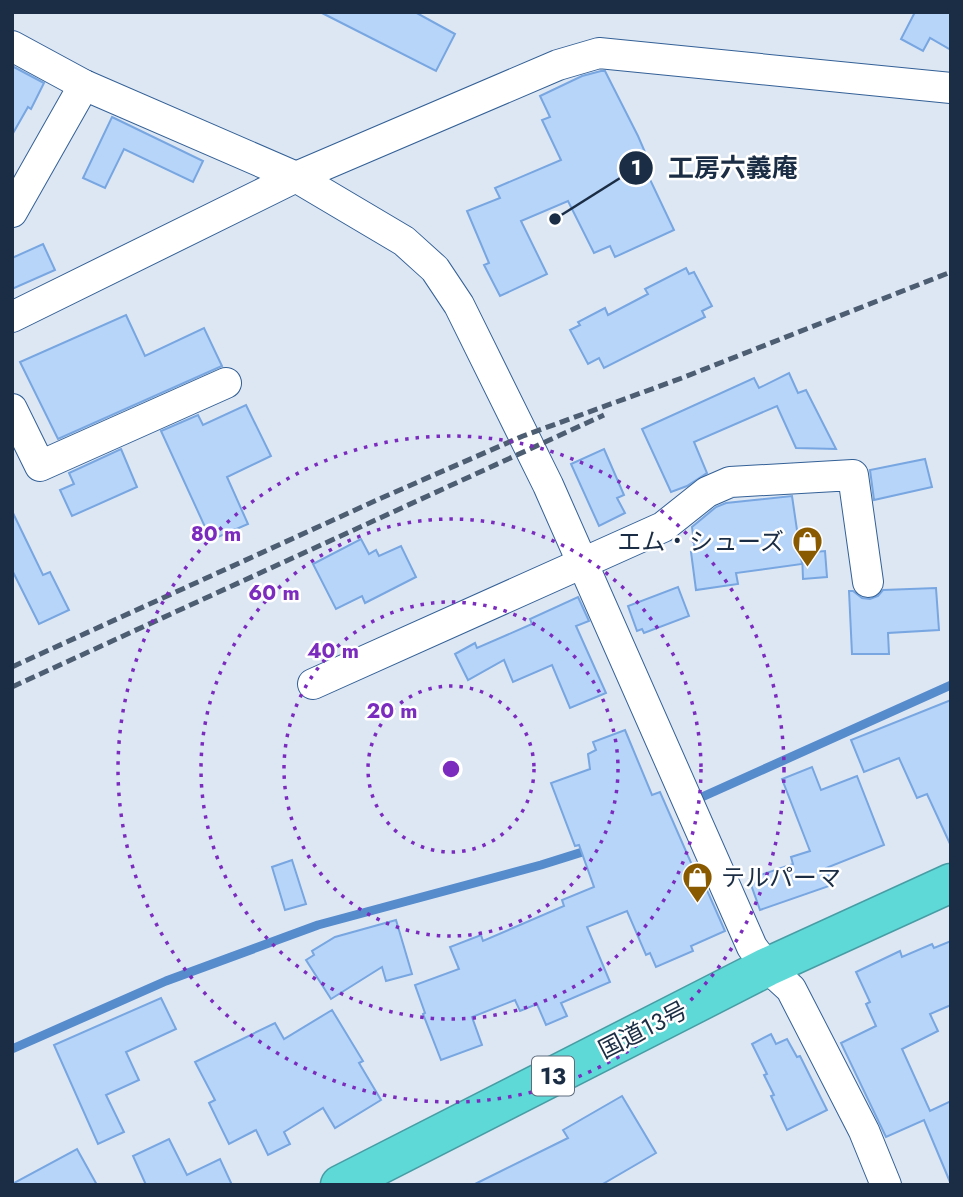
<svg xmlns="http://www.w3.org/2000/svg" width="963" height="1197" font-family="Jost,'Noto Sans JP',sans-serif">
<rect width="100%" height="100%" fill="#dde7f4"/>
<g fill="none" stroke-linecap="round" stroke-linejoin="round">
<g stroke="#568bcc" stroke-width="9">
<polyline points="702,797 951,685"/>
<polyline points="12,1049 166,981 318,925 541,865 592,849"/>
</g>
</g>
<g fill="#b7d4f9" stroke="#77a6e1" stroke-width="2">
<polygon points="320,12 415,12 455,34 436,71"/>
<polygon points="915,12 951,12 951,50 930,38 923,51 901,39"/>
<polygon points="12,66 44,83 31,109 28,107 12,135"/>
<polygon points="601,71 605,71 638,136 651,166 645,169 674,230 615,257 610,246 594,253 568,201 521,221 547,274 500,296 484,265 489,263 467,211 500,198 495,188 561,160 542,120 550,117 540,96 582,76"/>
<polygon points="112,117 203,161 193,182 124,149 105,188 83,178"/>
<polygon points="43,244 55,270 12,289 12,258"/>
<polygon points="686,268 689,274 694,272 712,306 702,311 705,317 604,368 599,358 588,364 570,330 580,325 578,322 605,308 608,315 648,294 645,289"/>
<polygon points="126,315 145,356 204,328 222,366 58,439 20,362"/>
<polygon points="789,373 798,393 806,390 836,449 796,448 777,406 694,442 707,473 687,486 671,492 642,429 754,378 759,388"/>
<polygon points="246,405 271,456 227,477 248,524 211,540 161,431 198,415 203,425"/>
<polygon points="121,449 137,487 72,516 60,490 74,484 69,473"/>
<polygon points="604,449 624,495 617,498 625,513 599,526 571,464"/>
<polygon points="925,459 932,487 874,500 870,470"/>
<polygon points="792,496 802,564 736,573 738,584 696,590 691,552 695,552 692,527 716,507 726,503"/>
<polygon points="12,511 43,575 50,572 69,610 39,624 12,570"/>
<polygon points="361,539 369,554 376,550 379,556 401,546 416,577 365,603 362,596 336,609 313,564"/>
<polygon points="825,551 827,577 803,579 802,553"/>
<polygon points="678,587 689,616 644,633 642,629 637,631 628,606"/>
<polygon points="936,588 939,630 888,633 889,654 852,654 849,591 853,591 862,598 870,599 878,596 883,590"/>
<polygon points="578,597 589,621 576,626 606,693 570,708 552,665 513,682 504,660 468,680 455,654 475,643 477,648 532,624 530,619"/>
<polygon points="951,700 951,846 927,794 917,798 899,758 864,772 851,740"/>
<polygon points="625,730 652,795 660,792 692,865 695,863 725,931 691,946 693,951 656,967 650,953 646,955 627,911 587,927 610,982 561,1003 567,1016 546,1025 537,1004 520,1011 515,1000 472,1017 482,1045 441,1060 423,1014 425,1013 415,985 459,969 450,947 481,935 483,941 564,906 562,900 594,887 579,845 575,846 551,783 590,769 588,754 596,750 593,742"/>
<polygon points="812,767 821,790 857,776 884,845 826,868 832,885 760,910 749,879 793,864 791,857 810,851 782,779"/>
<polygon points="292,860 306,904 285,910 272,867"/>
<polygon points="396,920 412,974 386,981 382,967 331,999 306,960 314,955 312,951 335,937"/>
<polygon points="951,941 951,1005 930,1014 938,1031 902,1049 930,1111 951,1101 950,1182 924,1120 886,1137 841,1043 876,1026 866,1004 870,1002 856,972 900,951 902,957 932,944 934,948"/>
<polygon points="161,998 176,1029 126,1052 139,1080 106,1095 124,1132 98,1144 54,1045"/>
<polygon points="332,1010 363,1061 359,1063 381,1100 335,1128 323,1108 284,1132 290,1144 268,1155 256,1130 229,1144 209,1103 215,1100 195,1062 275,1023 284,1039"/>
<polygon points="771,1034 776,1044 787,1039 797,1057 800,1056 827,1110 787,1130 771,1096 774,1095 764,1075 767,1074 752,1044"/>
<polygon points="622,1096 656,1153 601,1185 473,1185 568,1138 563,1130"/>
<polygon points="169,1139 187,1175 220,1159 232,1185 146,1185 133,1156"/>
<polygon points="77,1149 97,1185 12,1185 12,1184"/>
</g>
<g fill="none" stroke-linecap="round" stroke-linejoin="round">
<defs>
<g id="minor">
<polyline points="12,46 84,85 296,177 404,241 435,269 459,305 548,485 752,947 767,967 791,989 864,1131 886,1185"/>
<polyline points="12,212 84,85"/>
<polyline points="12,317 296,177 558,65 599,53 951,88"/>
<polyline points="12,409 40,466 226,383"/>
<polyline points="313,684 663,527 707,492 730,482 853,475 868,582"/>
</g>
<polyline id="highway" points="340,1185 767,967 951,883"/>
</defs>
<use href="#minor" stroke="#336096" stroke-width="32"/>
<use href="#highway" stroke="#479da4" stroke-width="41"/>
<use href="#minor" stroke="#fff" stroke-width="30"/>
<use href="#highway" stroke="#5fd9d8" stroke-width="38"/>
<g stroke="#4d5d72" stroke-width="5" stroke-dasharray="10 5" stroke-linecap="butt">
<polyline points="12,667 379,499 523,436 682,378 951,272"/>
<polyline points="12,687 604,415"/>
</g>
</g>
<g fill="none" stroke="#7b2cbf" stroke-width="3.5" stroke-dasharray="3.5 7">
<circle cx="451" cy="769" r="83"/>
<circle cx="451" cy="769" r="167"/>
<circle cx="451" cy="769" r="250"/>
<circle cx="451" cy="769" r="333"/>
</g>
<defs>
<symbol id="shop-pin" viewBox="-11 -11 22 30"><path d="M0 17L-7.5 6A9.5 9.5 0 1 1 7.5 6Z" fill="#895a00" stroke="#fff"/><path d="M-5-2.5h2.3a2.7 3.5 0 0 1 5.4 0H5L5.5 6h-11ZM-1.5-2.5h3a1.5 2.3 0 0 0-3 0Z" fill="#fff"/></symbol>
</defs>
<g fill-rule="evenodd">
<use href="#shop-pin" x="790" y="524" width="35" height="47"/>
<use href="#shop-pin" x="680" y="860" width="35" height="47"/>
</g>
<g text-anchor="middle" stroke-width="5" stroke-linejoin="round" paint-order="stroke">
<rect fill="#fff" stroke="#5f6c7c" stroke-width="2" x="532" y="1056.5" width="42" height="39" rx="5"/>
<g font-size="23" font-weight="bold" fill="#1a2d44">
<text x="553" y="1084">13</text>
</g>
<g font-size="24" fill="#1a2d44" stroke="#fff" text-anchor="end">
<text x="784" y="550">エム・シューズ</text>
<text x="721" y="886" text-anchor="start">テルパーマ</text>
</g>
<g font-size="24" fill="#1a2d44" stroke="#fff">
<text transform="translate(643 1030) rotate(-27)" y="8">国道13号</text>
</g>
</g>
<circle cx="451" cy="769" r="10" fill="#7b2cbf" stroke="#fff" stroke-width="3.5"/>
<g font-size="21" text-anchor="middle" font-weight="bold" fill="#7b2cbf" stroke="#fff" stroke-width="5" stroke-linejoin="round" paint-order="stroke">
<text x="216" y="541">80 m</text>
<text x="274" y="600">60 m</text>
<text x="333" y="658">40 m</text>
<text x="392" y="718">20 m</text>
</g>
<path fill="none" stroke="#1a2d44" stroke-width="2.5" d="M555 219L636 168"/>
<g fill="#1a2d44" stroke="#fff" stroke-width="2.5">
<circle cx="555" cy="219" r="7"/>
<circle cx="636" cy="168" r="18"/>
</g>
<g font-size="21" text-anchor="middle" font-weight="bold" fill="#fff">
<text x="636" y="175">1</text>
</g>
<g font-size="26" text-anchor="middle" font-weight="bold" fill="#1a2d44" stroke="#fff" stroke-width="5" stroke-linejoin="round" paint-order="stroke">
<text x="733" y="177">工房六義庵</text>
</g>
<rect width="963" height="1197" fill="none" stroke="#1a2d44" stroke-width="28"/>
</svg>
